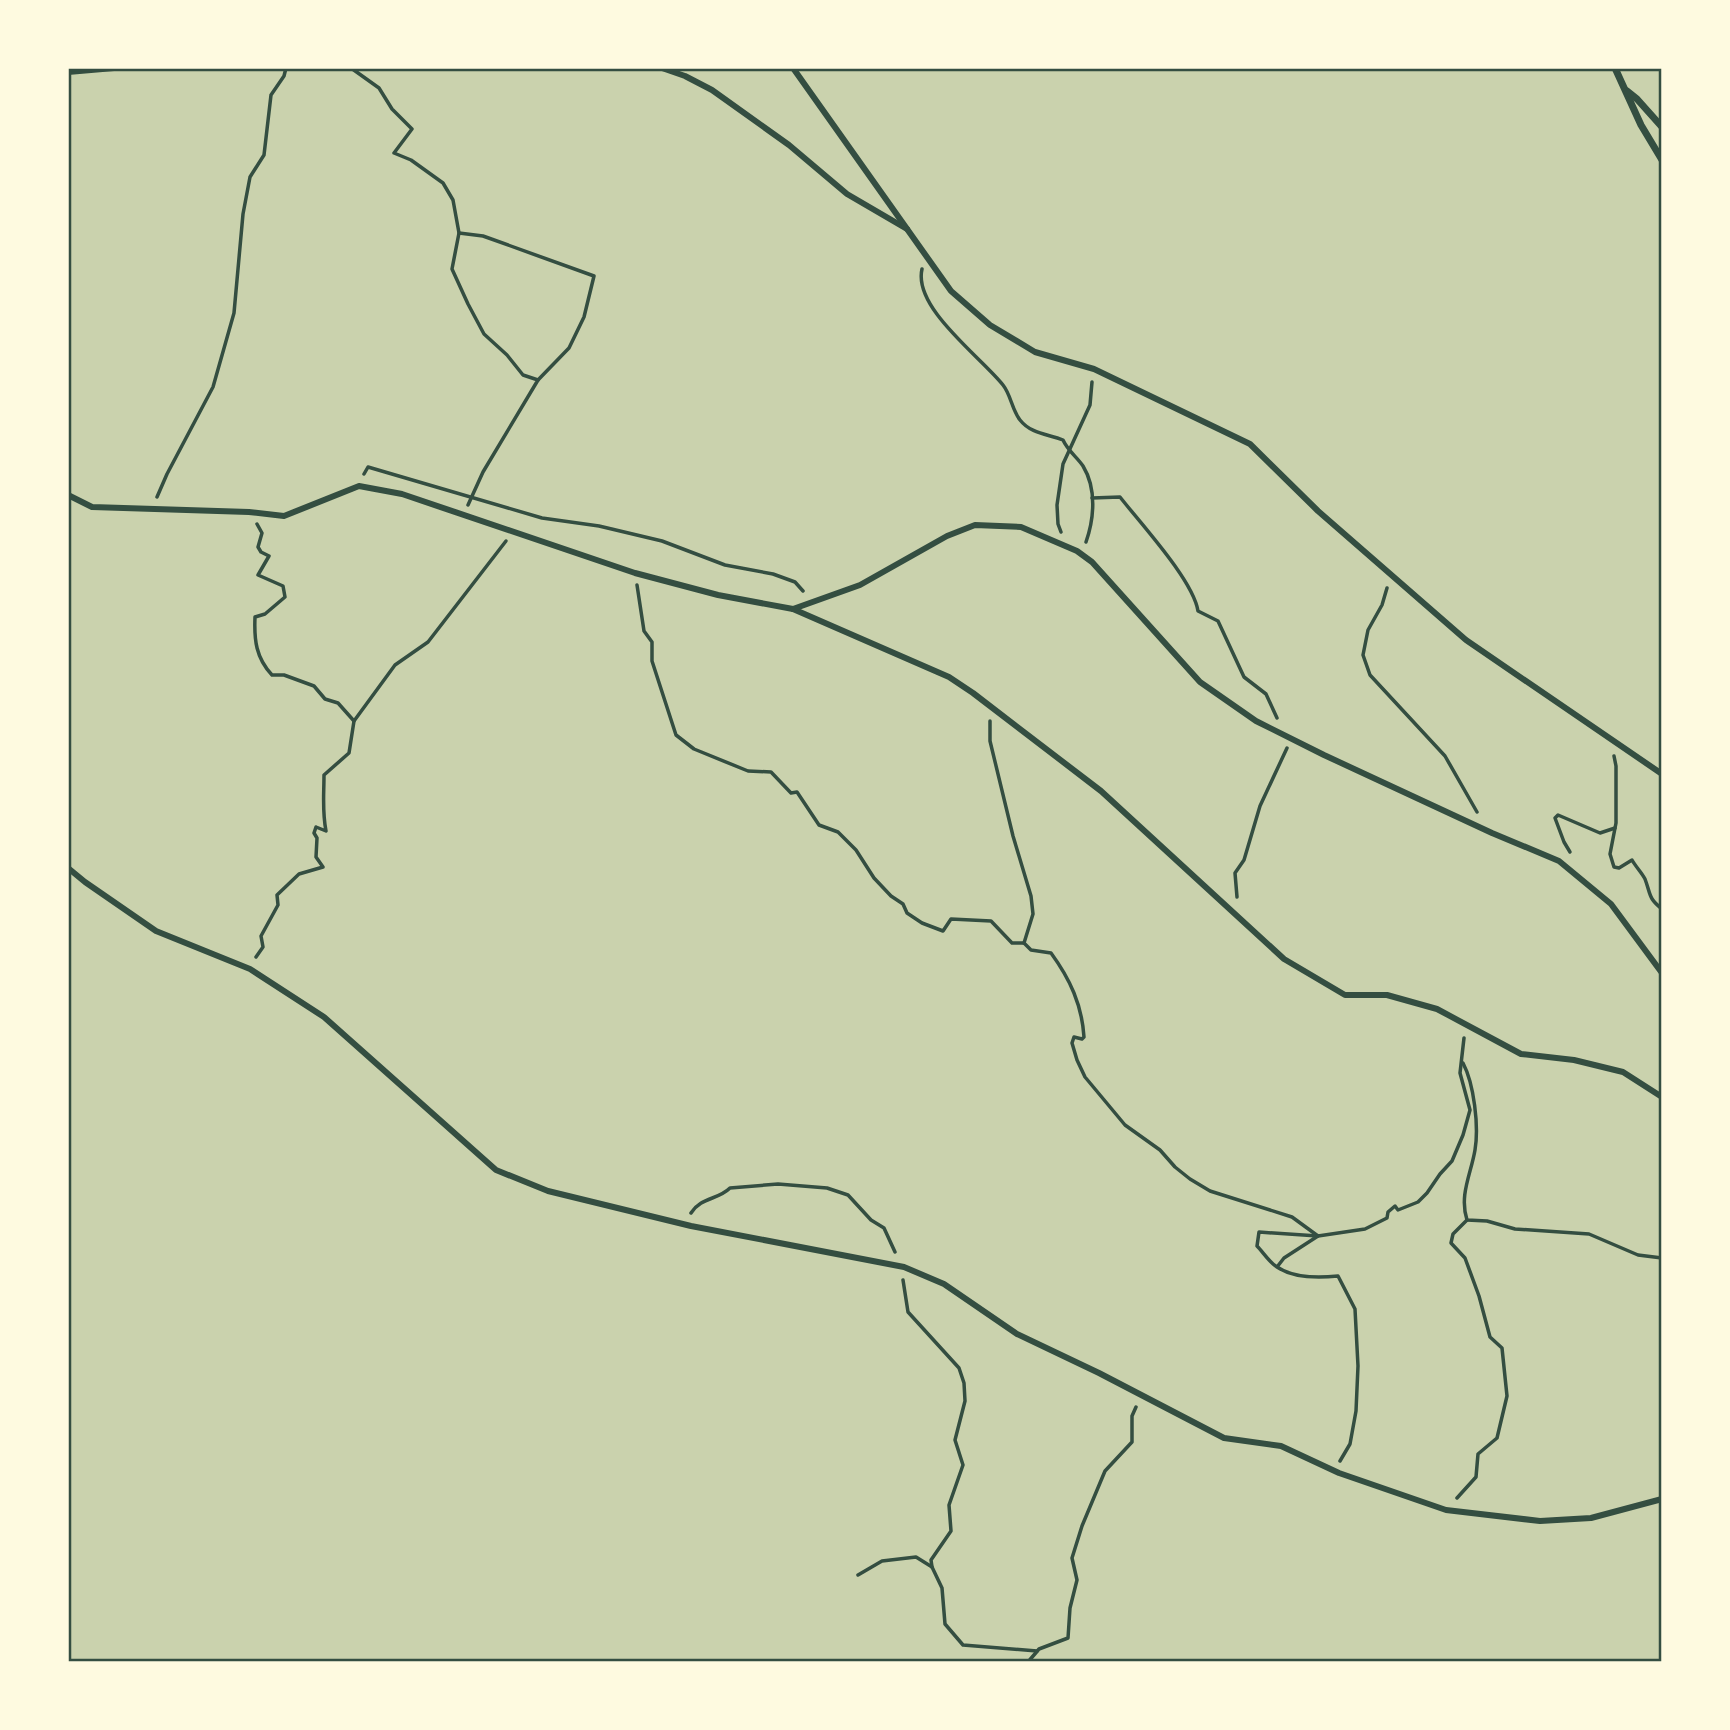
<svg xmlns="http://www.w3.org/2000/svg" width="1730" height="1730" font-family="Manrope,sans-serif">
<rect width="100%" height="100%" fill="#e9edc9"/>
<rect fill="#cad2ad" x="68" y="68" width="1594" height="1594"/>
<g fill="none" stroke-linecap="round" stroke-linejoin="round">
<g stroke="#344e41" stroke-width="3.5">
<polyline points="351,68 379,88 392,109 412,129 394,153 411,160 443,183 453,200 459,233 452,269 468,304 484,334 507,355 523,375 538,380 483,472 468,505"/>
<polyline points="459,233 483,236 594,276 584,317 569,348 538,380"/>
<path d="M922,269C913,308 981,357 1003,385C1011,395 1012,410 1020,420C1031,434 1048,434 1063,440C1068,451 1077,457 1083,466C1097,489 1094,519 1086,542"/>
<polyline points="364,474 368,467 542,518 599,526 662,541 725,565 773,574 795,582 803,591"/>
<polyline points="157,497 167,474 213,387 234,313 243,214 250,177 264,155 271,95 284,76 286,68"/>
<path d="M1092,498L1120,497C1141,524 1193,580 1198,611L1218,621L1244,677L1266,694L1277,718"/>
<polyline points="1061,532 1058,524 1057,505 1063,464 1090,405 1092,382"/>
<path d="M637,585L644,631L652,642V661L676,735L694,749L748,771L771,772L791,793L797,792L819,825L838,832L856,850L874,878L891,896L903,904L907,913L922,923L943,931L951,919L991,921L1012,943H1024L1031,950L1051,953C1070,979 1082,1005 1084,1037L1082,1039L1074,1037L1072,1043L1077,1060L1085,1077L1125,1125L1160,1150L1175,1167L1190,1179L1210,1191L1292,1217L1318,1236L1365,1229L1387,1218L1388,1212L1395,1206L1398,1210L1418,1202L1427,1193L1440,1174L1452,1161L1463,1135L1470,1110L1460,1073L1464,1038"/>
<polyline points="1387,588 1382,605 1368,630 1363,655 1370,675 1445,756 1477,812"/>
<polyline points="354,721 395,665 428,642 506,541"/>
<polyline points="990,721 990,741 1013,836 1031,896 1033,914 1024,943"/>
<path d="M1614,756L1616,766V823L1610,854L1614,867L1619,868L1632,860C1636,867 1642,873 1645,879C1651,895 1648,898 1662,909"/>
<polyline points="1570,852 1564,842 1555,818 1558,815 1600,833 1615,828"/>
<polyline points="1237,897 1235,873 1244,860 1260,806 1287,748"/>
<path d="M256,957L263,947L261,936L278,905L277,895L299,874L323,867L316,857L317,838L314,833L316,827L326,831C322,811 324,795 324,775L349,753L354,721L338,703L325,699L314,686L284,675H272C256,658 254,640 255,617L265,614L285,597L283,586L258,575L269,556L261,552L258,547L262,533L257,524"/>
<path d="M1463,1063C1474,1084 1479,1126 1475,1150C1471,1174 1459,1195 1467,1220L1487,1221L1515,1229L1589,1234L1638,1255L1662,1258"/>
<path d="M691,1213C701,1197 718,1200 730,1188L778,1184L827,1188L848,1195L871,1220L884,1228L895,1252"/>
<path d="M1277,1267L1284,1258L1318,1236L1259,1232L1257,1246C1263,1252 1269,1262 1277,1267C1293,1278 1319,1278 1338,1276L1355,1309L1358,1366L1356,1411L1350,1444L1340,1461"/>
<polyline points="903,1280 908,1312 959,1368 964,1383 965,1401 955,1440 963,1465 949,1505 951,1531 931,1560 932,1567"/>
<polyline points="1457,1498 1476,1477 1478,1454 1497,1438 1507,1396 1502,1348 1490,1337 1479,1296 1465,1258 1451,1243 1453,1234 1467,1220"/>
<polyline points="858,1575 882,1561 916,1557 932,1567 942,1588 945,1624 963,1645 1037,1651"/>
<polyline points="1028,1662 1039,1649 1068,1638 1070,1608 1077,1580 1072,1558 1082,1526 1105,1471 1132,1442 1132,1416 1136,1407"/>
</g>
<g stroke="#344e41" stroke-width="6">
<polyline points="662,68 685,76 712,90 789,145 847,194 907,229"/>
<polyline points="793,68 951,291 990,325 1035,352 1094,369 1250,444 1318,511 1466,640 1662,774"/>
<polyline points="68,72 114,68"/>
<polyline points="68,495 92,507 249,512 284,516 359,486 402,494 635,573 718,595 793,609 949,677 973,693 1101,791 1284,959 1345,995 1387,995 1437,1009 1521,1054 1574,1060 1623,1072 1662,1097"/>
<polyline points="793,609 860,585 947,536 975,525 1021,527 1077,551 1092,562 1200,682 1256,721 1324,755 1492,833 1559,861 1611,904 1662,973"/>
<polyline points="68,868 85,882 156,931 250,969 324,1017 496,1170 548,1191 691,1226 904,1267 944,1284 1017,1334 1099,1373 1224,1438 1281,1446 1339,1473 1446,1510 1540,1521 1591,1518 1662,1499"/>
</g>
<g stroke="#344e41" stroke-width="7">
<polyline points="1615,68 1641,125 1662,160"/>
<polyline points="1627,91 1637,99 1662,127"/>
</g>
</g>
<rect width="1730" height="1730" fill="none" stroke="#fefae0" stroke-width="140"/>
<rect x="70" y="70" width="1590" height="1590" fill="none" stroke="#344e41" stroke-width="2.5"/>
</svg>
